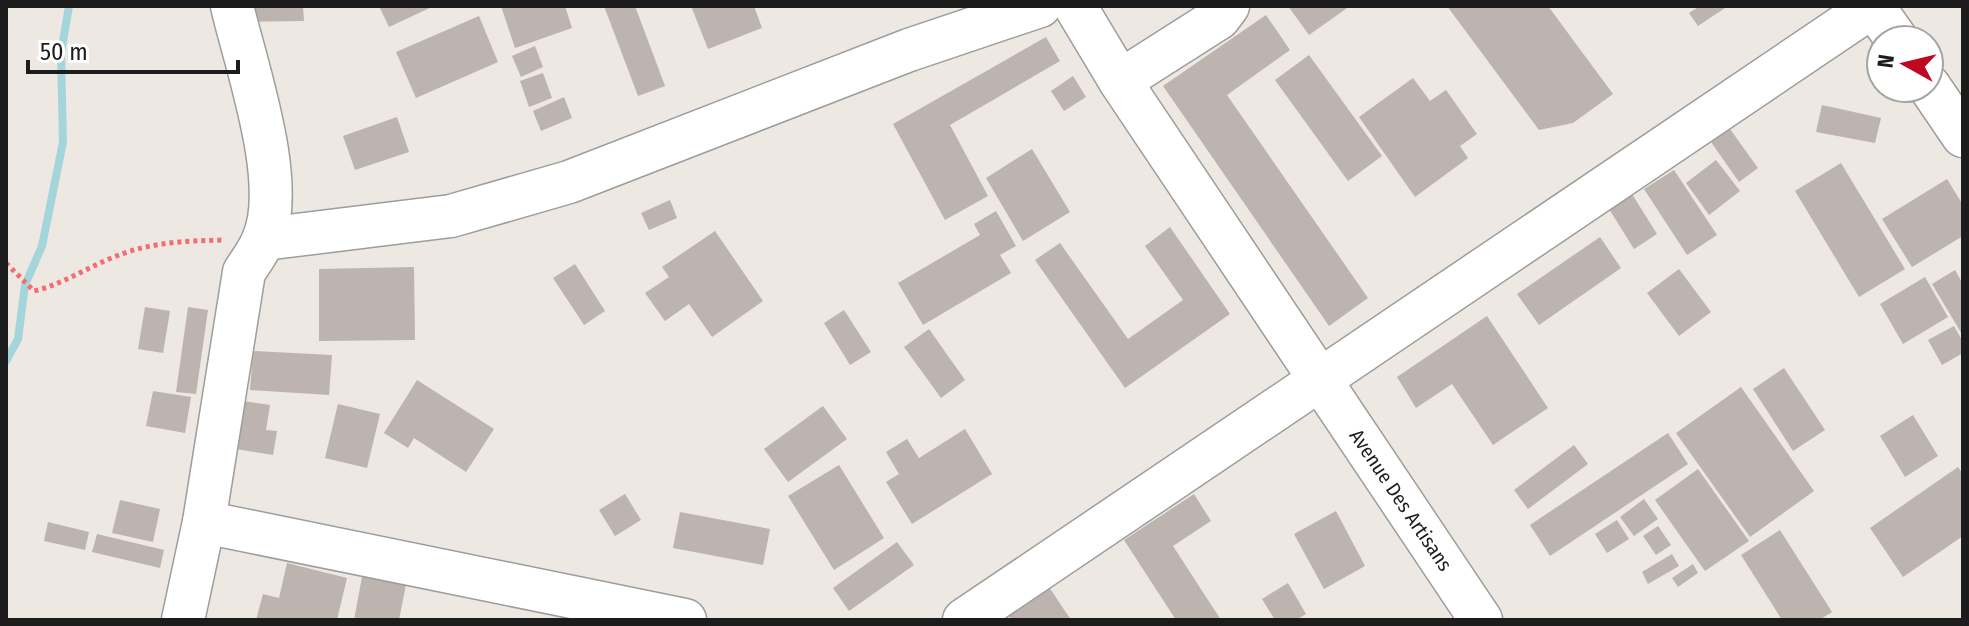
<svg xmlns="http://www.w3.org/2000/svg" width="1969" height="626" font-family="'Fira Sans Condensed',sans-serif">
<rect width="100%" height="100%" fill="#ede8e2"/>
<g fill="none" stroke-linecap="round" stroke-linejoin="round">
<polyline stroke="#a4d5da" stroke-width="8" points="6,361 18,339 25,285 42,246 63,142 61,53 69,6"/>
</g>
<g fill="#bdb3af">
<polygon points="243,6 303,6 304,21 243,22"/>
<polygon points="379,6 434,6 389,27"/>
<polygon points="501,6 565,6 572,28 515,48"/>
<polygon points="604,6 635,6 665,86 638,96"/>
<polygon points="691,6 754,6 762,28 708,49"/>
<polygon points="1288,6 1350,6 1309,35"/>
<polygon points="1447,6 1548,6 1613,94 1573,123 1539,130"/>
<polygon points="1700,6 1723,6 1725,8 1698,26 1689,13"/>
<polygon points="1266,15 1290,50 1227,95 1368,298 1329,326 1163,86"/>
<polygon points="479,16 498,62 416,98 396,52"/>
<polygon points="1046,37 1060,61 950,125 988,196 945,220 893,124"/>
<polygon points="535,46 543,67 521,77 512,56"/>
<polygon points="1309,55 1382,156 1348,181 1275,80"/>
<polygon points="543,73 552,98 529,107 520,81"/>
<polygon points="1073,76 1086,97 1064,111 1051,91"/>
<polygon points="1413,78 1430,101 1446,90 1477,134 1460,146 1468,158 1415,197 1359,117"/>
<polygon points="564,97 572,118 541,131 533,111"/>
<polygon points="1822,105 1881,118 1875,143 1816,132"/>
<polygon points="397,117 409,152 355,170 343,136"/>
<polygon points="1730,129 1758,168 1739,182 1711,142"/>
<polygon points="1032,149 1070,212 1023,241 986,178"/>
<polygon points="1716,160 1740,191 1709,215 1686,183"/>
<polygon points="1841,163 1905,269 1859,297 1795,191"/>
<polygon points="1674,170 1717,235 1687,255 1644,189"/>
<polygon points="1947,179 1963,205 1963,236 1912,267 1882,219"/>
<polygon points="1632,194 1657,234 1634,249 1609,209"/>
<polygon points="670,200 677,218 649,230 641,213"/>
<polygon points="996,211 1016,246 1000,255 1011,273 923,325 898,283 980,235 974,224"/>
<polygon points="1170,227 1230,314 1125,388 1035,260 1060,243 1128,339 1183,300 1145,246"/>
<polygon points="715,231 763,301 712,337 689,304 665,321 645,293 669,277 662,267"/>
<polygon points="1600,237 1621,268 1539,325 1517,294"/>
<polygon points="575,264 605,311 584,325 553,278"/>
<polygon points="414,267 415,340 319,341 319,269"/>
<polygon points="1679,269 1711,312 1679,336 1647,293"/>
<polygon points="1955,270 1963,284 1963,336 1932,284"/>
<polygon points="1925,277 1948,317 1903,344 1880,304"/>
<polygon points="145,307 170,311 163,353 138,349"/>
<polygon points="188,307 208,310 196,394 176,392"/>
<polygon points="844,310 871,352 850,365 824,323"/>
<polygon points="1487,316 1548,408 1493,445 1452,384 1416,408 1397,377"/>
<polygon points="1954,326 1963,342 1963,353 1942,365 1928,340"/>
<polygon points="929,329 965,380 941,398 904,347"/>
<polygon points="253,351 332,355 329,395 250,390"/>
<polygon points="1784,368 1825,430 1793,451 1753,389"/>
<polygon points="417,380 494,429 466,472 414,438 408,448 384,433"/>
<polygon points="1741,387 1814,491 1750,537 1676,433"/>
<polygon points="153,391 191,397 185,433 146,426"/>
<polygon points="237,400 270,405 266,430 277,431 273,455 229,448"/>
<polygon points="338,404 380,414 367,468 325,458"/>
<polygon points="823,406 847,439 788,482 764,449"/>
<polygon points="1913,415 1938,456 1905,477 1880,436"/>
<polygon points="965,429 992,474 912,524 886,482 899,474 886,452 907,439 919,458"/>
<polygon points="1668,433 1688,464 1550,556 1530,525"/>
<polygon points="1574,445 1588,464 1528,509 1514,490"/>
<polygon points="839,465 884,538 834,570 788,496"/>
<polygon points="1958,467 1963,474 1963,536 1903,577 1870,528"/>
<polygon points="1698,469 1749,541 1705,571 1655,500"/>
<polygon points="625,494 641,520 615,536 599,510"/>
<polygon points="1194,494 1211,521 1173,546 1221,620 1176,620 1124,540"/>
<polygon points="1644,499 1658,519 1634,536 1620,517"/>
<polygon points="120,500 160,509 153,542 112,533"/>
<polygon points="1336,511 1365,566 1324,589 1294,534"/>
<polygon points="680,512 770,529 763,565 673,548"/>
<polygon points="1617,520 1629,539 1607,553 1595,534"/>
<polygon points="48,522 89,532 85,550 44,541"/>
<polygon points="1658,526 1671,545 1656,555 1643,536"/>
<polygon points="1780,530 1832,612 1819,620 1782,620 1741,555"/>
<polygon points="97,534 164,550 160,568 92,552"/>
<polygon points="897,542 914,565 849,611 833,588"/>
<polygon points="1672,554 1679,566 1648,584 1642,572"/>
<polygon points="365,561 409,569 399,620 354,620"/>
<polygon points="287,563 347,578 337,620 256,620 263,594 279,598"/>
<polygon points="1693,564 1698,573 1678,587 1672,578"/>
<polygon points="1288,583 1306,614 1296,620 1275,620 1262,599"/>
<polygon points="1047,584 1071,620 1011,620 1006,611"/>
</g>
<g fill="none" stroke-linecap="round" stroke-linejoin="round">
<defs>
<g id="minor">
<polyline points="1075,6 1120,81 1481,620"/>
<polyline points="1873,6 1897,40"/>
<polyline points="1120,81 1219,18 1228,6"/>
<polyline points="1929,86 1963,136"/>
<polyline points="264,239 451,216 569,182 909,50 1040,6"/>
<polyline points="204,522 685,620"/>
<path d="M183,620L204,522L244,272C251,261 259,251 263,240C288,183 246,66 232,6"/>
<polyline points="964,620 1873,6"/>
</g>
</defs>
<use href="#minor" stroke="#9d9d9d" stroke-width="45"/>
<path stroke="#f46c71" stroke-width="5" stroke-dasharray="4 4" stroke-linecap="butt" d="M6,263L34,291C63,284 86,268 114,257C150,242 185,241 223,240"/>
<use href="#minor" stroke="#fff" stroke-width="42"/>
</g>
<g text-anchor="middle" stroke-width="8" stroke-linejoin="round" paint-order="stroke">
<g font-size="20" fill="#1c1c1c" stroke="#fff">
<text transform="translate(1401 500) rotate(56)" y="7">Avenue Des Artisans</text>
</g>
</g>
<rect width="1969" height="626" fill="none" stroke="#1c1c1c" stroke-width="16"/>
<g transform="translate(1905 64) rotate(278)"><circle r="38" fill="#ffffff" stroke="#a4a4a4" stroke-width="2"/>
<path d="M0-6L14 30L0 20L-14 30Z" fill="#c00822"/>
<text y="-12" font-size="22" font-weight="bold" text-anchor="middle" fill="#1c1c1c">N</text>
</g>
<path d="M28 60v12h210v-12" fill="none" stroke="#1c1c1c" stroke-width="4"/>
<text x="40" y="60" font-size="24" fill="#1c1c1c" stroke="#ffffff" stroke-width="6" paint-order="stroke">50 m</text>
</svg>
